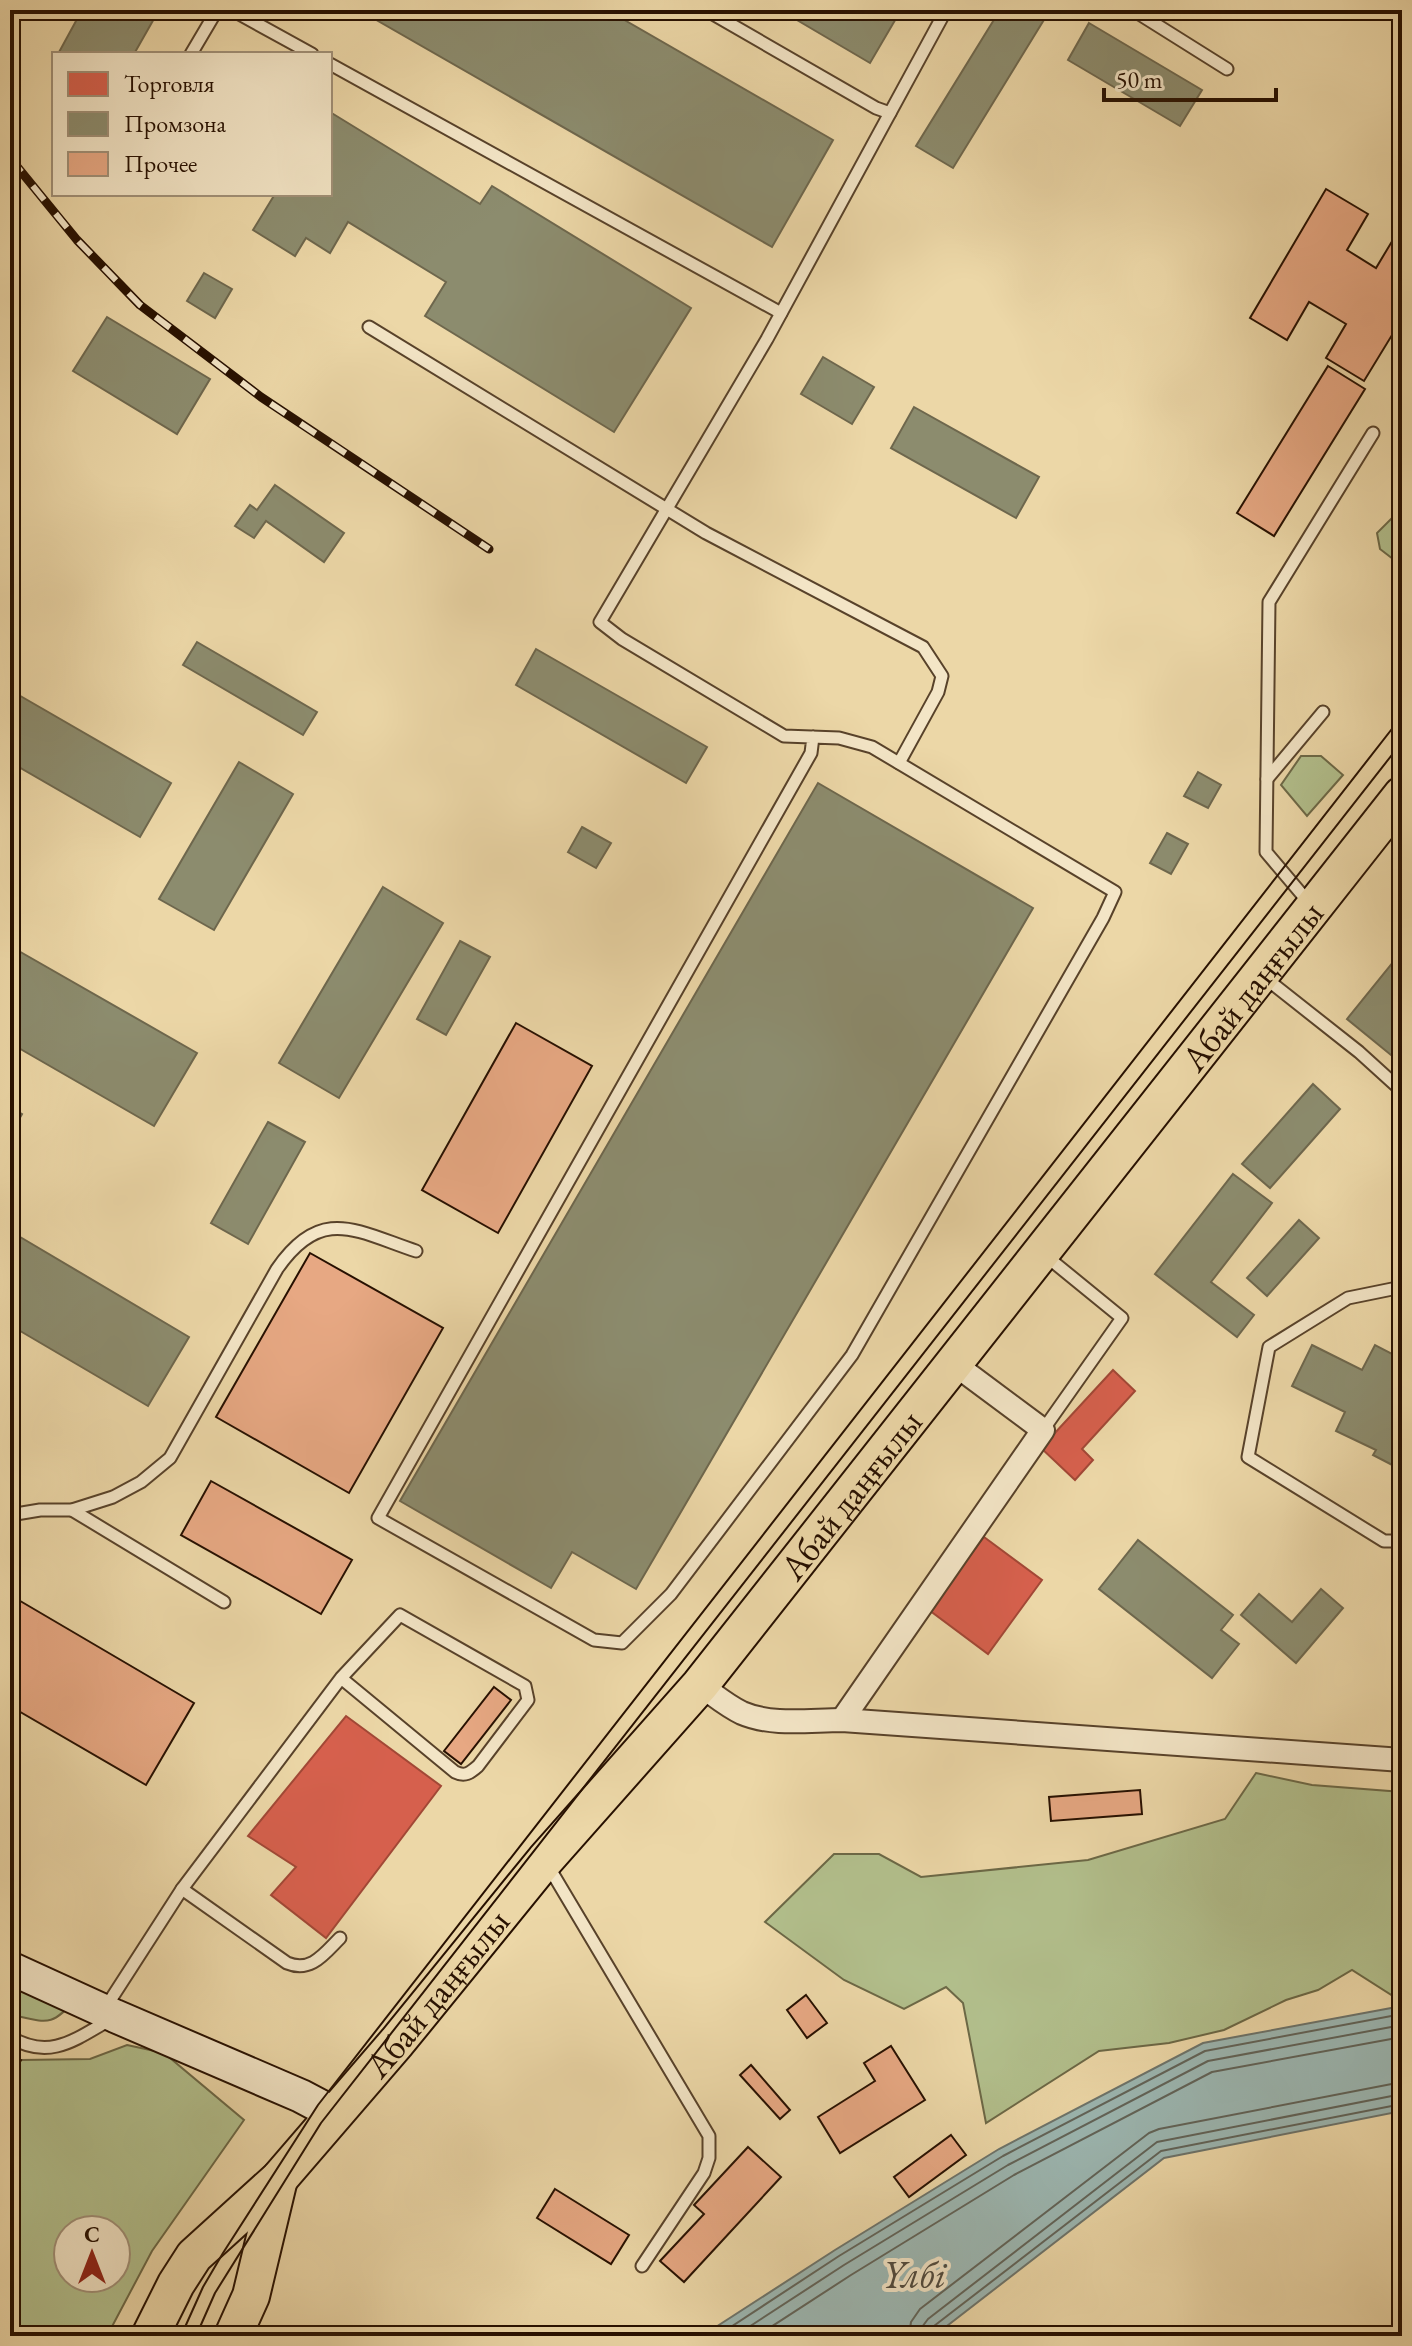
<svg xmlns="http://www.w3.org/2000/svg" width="1412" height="2346" font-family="'EB Garamond',serif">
<rect width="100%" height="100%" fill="#ecd7a7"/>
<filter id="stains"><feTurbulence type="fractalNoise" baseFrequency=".0025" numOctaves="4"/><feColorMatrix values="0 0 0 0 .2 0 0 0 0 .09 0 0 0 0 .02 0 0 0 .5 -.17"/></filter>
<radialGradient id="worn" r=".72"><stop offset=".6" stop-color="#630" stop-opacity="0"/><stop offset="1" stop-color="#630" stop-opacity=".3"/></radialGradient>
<g fill="#b2bf8c" stroke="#6c6846" stroke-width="2" fill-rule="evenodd">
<polygon points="1402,508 1402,566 1380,549 1377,533"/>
<polygon points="1301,756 1321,756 1343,775 1307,816 1281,785"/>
<polygon points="1256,1773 1312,1785 1402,1792 1402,1976 1393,1996 1352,1970 1318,1990 1286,2000 1224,2030 1169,2043 1099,2051 986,2123 963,2003 946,1987 904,2009 844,1980 765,1922 834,1854 879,1854 921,1877 1088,1860 1225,1819"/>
<path d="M10,1968L77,1998C51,2027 49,2023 12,2015L10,2012Z"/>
<path d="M127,2045L164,2053L244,2120L152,2251L107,2336H10V2078L21,2060L90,2059ZM68,2230H116V2278H68Z"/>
</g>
<polygon fill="#9cb7b2" stroke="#6d746b" stroke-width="2" points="1402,2006 1402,2111 1164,2158 934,2336 702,2336 835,2250 999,2149 1203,2043"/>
<g fill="#d6604d" stroke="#a24836" stroke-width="2">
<polygon points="1113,1370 1135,1391 1082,1449 1093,1460 1075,1480 1041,1448"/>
<polygon points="984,1537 1042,1580 988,1654 929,1610"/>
<polygon points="346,1716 441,1786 326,1938 271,1895 296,1867 248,1836"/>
</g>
<g fill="#8c8c6e" stroke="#6e674d" stroke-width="2">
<polygon points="82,10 159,10 134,54 58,54"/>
<polygon points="359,10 607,10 833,140 772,247"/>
<polygon points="780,10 901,10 870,63"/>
<polygon points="1000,10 1050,10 953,168 916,146"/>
<polygon points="1089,23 1202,90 1180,126 1068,60"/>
<polygon points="330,112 480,204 492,186 691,308 614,432 425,316 446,282 348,222 330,253 306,238 295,256 253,230 275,194 330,194"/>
<polygon points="204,273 232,289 215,318 187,301"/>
<polygon points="107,317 210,379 177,434 73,371"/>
<polygon points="823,357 874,387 852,424 801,394"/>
<polygon points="914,407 1039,477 1016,518 891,448"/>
<polygon points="275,485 344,533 324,562 266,521 254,538 235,526 250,505 257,510"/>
<polygon points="197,642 317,712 303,735 183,665"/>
<polygon points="536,649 707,747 686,783 516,685"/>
<polygon points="10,690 171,783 140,837 10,762"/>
<polygon points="239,762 293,794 214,930 159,899"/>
<polygon points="1198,772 1221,785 1208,808 1184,796"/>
<polygon points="818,783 1033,908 636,1589 572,1552 551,1588 400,1501"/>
<polygon points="582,827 611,843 596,868 568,852"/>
<polygon points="1167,833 1188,844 1171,874 1150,863"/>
<polygon points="383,887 443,923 339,1098 279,1063"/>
<polygon points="460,941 490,957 446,1035 417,1019"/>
<polygon points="10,946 197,1053 154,1126 10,1043"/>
<polygon points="1402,951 1402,1064 1347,1019"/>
<polygon points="1313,1084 1340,1109 1270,1188 1242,1164"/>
<polygon points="10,1107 22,1114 10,1135"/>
<polygon points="268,1122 305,1142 248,1244 211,1223"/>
<polygon points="1233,1174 1272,1203 1211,1282 1254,1315 1237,1337 1155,1274"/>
<polygon points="1299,1220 1319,1238 1267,1296 1247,1278"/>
<polygon points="10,1231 189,1337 148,1406 10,1325"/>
<polygon points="1312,1345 1362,1370 1375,1345 1402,1359 1402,1470 1373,1455 1376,1450 1336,1431 1345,1412 1292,1386"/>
<polygon points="1138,1540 1233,1615 1221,1630 1239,1644 1212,1678 1099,1589"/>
<polygon points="1321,1589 1343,1608 1296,1663 1241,1615 1259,1594 1292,1622"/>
</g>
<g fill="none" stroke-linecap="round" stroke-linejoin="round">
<g stroke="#626459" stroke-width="2">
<polyline points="717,2336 839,2256 1003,2156 1205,2051 1402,2014"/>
<polyline points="735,2336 844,2265 1008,2165 1208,2061 1402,2025"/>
<polyline points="757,2336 851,2275 1014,2175 1212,2072 1402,2037"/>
<polyline points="909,2336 911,2322 920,2309 1149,2133 1159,2129 1402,2082"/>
<polyline points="921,2336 922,2327 928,2319 1157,2142 1402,2094"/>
<polyline points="931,2336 934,2326 1161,2151 1402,2104"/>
</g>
</g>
<g fill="#e7a883" stroke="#271000" stroke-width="2">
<polygon points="1326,189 1368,214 1347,250 1376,268 1397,233 1402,236 1402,341 1392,335 1364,381 1326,358 1346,324 1309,302 1287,340 1250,318"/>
<polygon points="1328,366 1365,389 1274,536 1237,513"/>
<polygon points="516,1023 592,1066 498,1233 422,1190"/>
<polygon points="310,1253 443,1328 349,1493 216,1417"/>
<polygon points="211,1481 352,1560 321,1614 181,1535"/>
<polygon points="10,1595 194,1703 146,1785 10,1706"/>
<polygon points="494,1687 511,1700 461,1764 444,1751"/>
<polygon points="1140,1790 1142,1814 1051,1821 1049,1797"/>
<polygon points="806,1995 827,2023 807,2038 787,2010"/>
<polygon points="891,2046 925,2100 840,2153 818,2117 875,2081 864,2063"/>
<polygon points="10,2054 21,2060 10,2078"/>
<polygon points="751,2065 790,2110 780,2119 740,2075"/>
<polygon points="951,2135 966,2155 909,2197 894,2177"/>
<polygon points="748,2147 781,2177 684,2282 660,2261 704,2214 694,2205"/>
<polygon points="555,2189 629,2235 611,2264 537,2218"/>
</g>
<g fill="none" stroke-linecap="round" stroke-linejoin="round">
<defs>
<g id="service">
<polyline points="232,10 312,54"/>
<polyline points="706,10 876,108 890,113"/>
<polyline points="1133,10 1227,69"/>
<polyline points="191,54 217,10"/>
<polyline points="330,64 781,313"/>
<polyline points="369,327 706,533 923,647 942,676 938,692 899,763"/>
<polyline points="813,737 811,753 378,1518 594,1640 622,1643 671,1594 852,1355 1103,918 1115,892 872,747 839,738 784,736 622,639 600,622 767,339 946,10"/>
<polyline points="1267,779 1323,712"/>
<polyline points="1310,904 1266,852 1269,602 1373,433"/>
<polyline points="1264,977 1359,1052 1402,1091"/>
<polyline points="1402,1287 1348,1298 1269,1347 1248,1457 1384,1541 1402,1541"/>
<polyline points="1043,1430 1122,1318 1046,1256"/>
<polyline points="72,1510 224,1602"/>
<path d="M10,1515L40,1510H72L113,1497L141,1482L170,1458L277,1269C321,1205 356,1231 416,1251"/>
<polyline points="547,1864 709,2136 709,2158 704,2173 642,2266"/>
<path d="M182,1889L287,1963C311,1973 324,1954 340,1938"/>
<path d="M104,2010L182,1889L341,1678L400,1615L525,1686L528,1700L478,1766C470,1773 465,1777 455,1772L341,1678"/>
<path d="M10,2037C50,2061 76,2039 111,2019"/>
</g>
<g id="minor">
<path d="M700,1685C713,1694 727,1706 742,1713C772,1726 810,1720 842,1720L1402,1760"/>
<polyline points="842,1720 1043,1430 953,1363"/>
</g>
<polyline id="secondary" points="10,1968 115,2016 301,2096 335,2114"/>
<g id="primary">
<path id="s1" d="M150,2336L176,2284L194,2256L279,2179L397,2042L545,1860L700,1685L1402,795"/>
<polyline points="233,2336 251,2296 279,2179"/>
</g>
</defs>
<use href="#service" stroke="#58422a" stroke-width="15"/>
<use href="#minor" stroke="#58422a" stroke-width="26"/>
<use href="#secondary" stroke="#271000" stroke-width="36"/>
<use href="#primary" stroke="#271000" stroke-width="40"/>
<use href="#service" stroke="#f3e5c6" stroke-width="11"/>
<use href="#minor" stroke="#f3e5c6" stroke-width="22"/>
<use href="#secondary" stroke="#f3e5c6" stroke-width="32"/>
<use href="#primary" stroke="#ecd7a7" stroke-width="36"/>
<g stroke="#271000" stroke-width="2">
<polyline points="181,2336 203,2287 223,2253 318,2105 1402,716"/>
<polyline points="196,2336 215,2293 321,2123 1402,742"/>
</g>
<defs>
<polyline id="rail" points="10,158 77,240 140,305 261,397 489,549"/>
</defs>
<use href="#rail" stroke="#271000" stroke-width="9"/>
<use href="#rail" stroke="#f3e5c6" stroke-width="6" stroke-dasharray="18" stroke-linecap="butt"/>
</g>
<g text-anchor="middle" stroke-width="8" stroke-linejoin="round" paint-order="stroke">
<g font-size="36" fill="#271000" stroke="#f3e5c6">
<text dy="13" stroke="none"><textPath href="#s1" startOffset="1746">Абай даңғылы</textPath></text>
<text dy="13" stroke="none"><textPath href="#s1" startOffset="1098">Абай даңғылы</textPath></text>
<text dy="13" stroke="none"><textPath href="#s1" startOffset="450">Абай даңғылы</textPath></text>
</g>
<g font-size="38" font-style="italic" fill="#504a3e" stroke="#f3e5c6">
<text x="914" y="2287">Үлбі</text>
</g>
</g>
<rect width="1412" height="2346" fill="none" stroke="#ecd7a7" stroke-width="40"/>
<rect x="12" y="12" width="1388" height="2322" fill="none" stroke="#271000" stroke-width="4"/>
<rect x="20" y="20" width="1372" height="2306" fill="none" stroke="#271000" stroke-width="2"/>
<rect x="52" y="52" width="280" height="144" fill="#f3e5c6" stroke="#a19077" stroke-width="2"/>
<rect x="68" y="72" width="40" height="24" fill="#d6604d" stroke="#a19077" stroke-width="2"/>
<text x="124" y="92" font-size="24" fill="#271000">Торговля</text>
<rect x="68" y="112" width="40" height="24" fill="#8c8c6e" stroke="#a19077" stroke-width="2"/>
<text x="124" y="132" font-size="24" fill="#271000">Промзона</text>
<rect x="68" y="152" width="40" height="24" fill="#e7a883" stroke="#a19077" stroke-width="2"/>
<text x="124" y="172" font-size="24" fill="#271000">Прочее</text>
<g transform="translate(92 2254)"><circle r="38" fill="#f3e5c6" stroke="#a19077" stroke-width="2"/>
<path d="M0-6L14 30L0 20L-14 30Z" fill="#8f2418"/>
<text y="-12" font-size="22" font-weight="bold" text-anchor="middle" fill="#271000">С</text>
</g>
<path d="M1104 88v12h172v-12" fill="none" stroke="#271000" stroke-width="4"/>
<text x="1116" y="88" font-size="24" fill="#271000" stroke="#f3e5c6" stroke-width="6" paint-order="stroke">50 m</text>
<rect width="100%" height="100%" filter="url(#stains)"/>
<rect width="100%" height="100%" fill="url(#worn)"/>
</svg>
